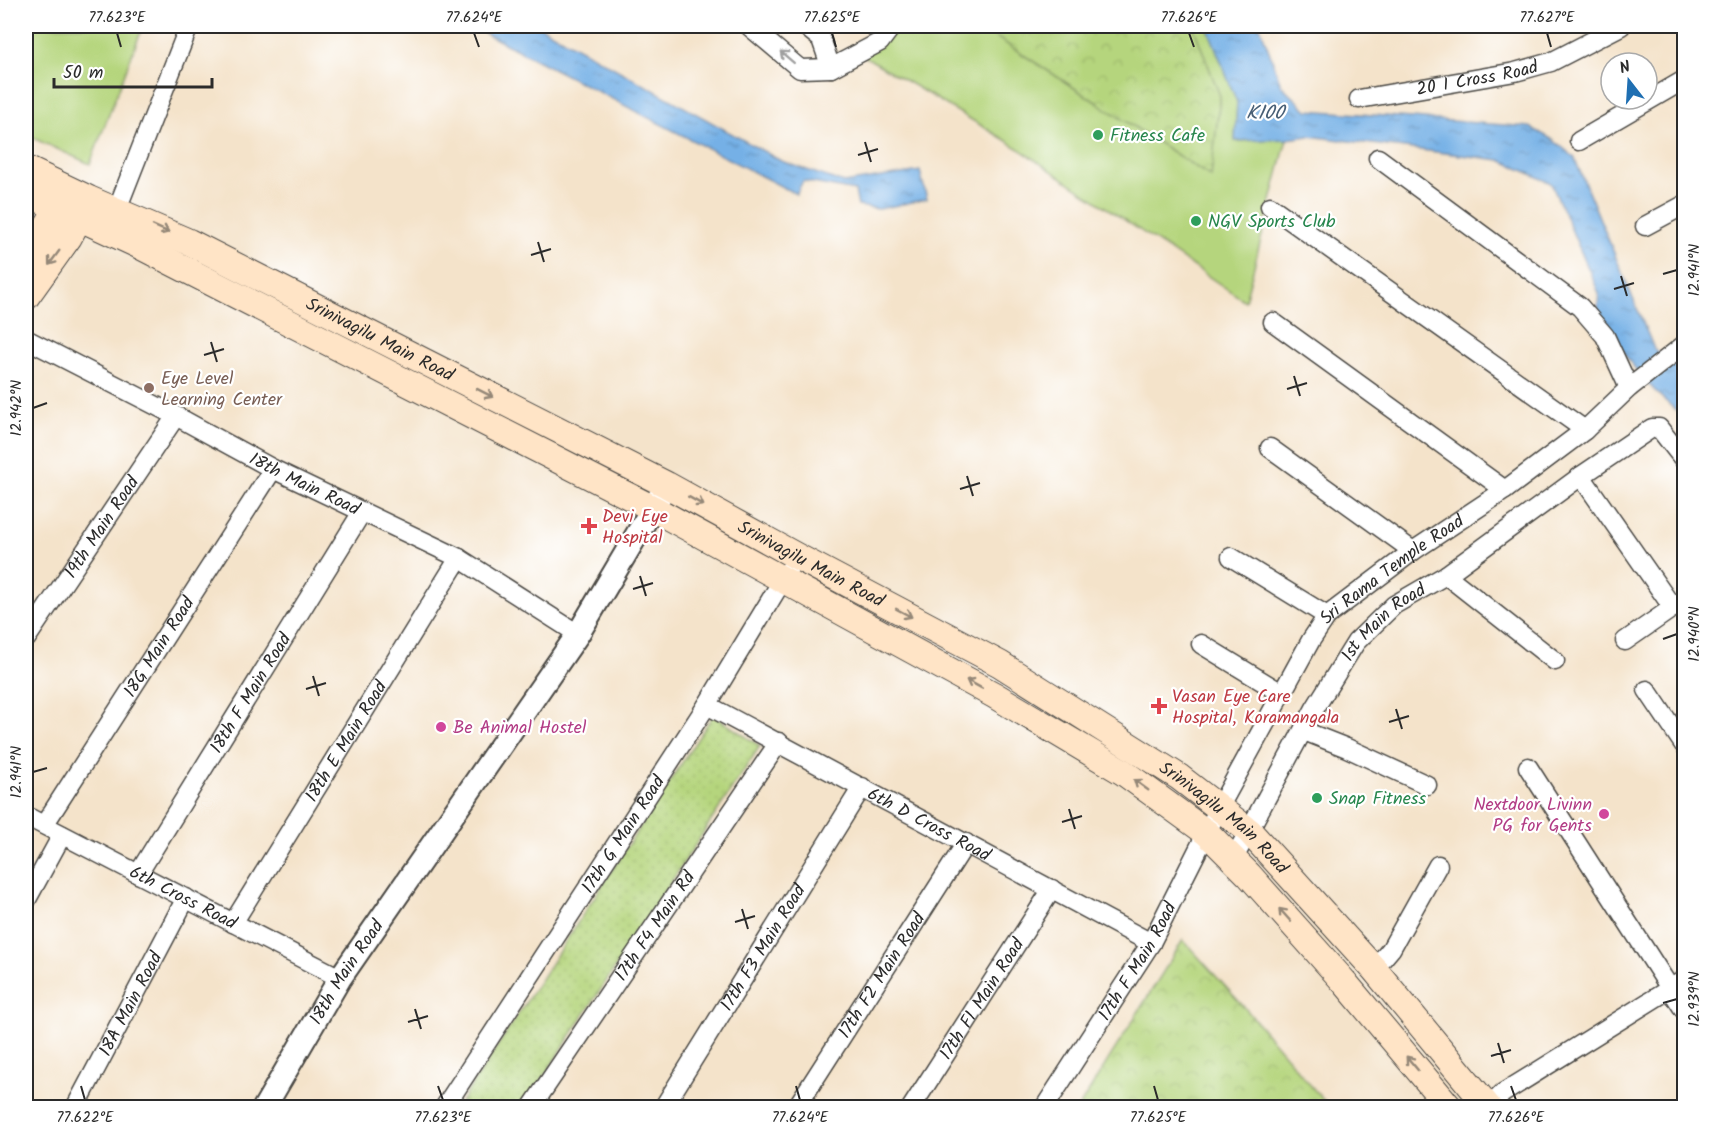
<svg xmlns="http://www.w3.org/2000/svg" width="1710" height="1133" font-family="Kalam,sans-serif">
<defs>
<pattern id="park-crowns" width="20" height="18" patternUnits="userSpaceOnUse" patternTransform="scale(1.5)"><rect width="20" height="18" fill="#b5d57d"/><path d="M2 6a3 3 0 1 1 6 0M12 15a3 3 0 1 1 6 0" fill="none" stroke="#9cb76c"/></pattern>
<pattern id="garden-dots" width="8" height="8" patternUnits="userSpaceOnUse" patternTransform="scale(1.5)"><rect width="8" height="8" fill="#b5d57d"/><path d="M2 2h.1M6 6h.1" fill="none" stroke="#9cb76c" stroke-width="1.8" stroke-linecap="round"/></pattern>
<pattern id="water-ripples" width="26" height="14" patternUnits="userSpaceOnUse" patternTransform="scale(1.5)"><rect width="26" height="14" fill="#75b0e6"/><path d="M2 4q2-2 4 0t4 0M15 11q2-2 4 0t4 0" fill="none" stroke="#608fbb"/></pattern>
</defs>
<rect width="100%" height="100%" fill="#fff"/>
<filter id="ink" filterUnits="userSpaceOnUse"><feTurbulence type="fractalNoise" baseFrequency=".0167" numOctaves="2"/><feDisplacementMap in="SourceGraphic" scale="12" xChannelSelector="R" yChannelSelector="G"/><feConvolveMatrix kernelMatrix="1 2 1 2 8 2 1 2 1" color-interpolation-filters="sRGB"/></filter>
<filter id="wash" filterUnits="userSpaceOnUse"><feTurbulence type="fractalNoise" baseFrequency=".008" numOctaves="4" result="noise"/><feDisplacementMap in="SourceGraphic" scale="24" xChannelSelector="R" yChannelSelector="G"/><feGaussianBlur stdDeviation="1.35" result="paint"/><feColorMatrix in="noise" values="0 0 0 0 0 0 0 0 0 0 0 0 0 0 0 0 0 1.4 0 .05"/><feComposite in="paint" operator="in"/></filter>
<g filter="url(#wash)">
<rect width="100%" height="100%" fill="#f4e3ca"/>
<g fill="#b5d57d" stroke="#708054" stroke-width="1.5">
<polygon points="26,26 143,26 90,164 26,135"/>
<polygon points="880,26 1207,26 1237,102 1235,141 1287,139 1245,301 1007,141 859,53"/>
</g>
<g fill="url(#park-crowns)" stroke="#708054" stroke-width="1.5">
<polygon points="979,26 1193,26 1220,96 1211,177"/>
<polygon points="1183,940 1245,1008 1329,1107 1079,1107"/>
</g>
<polygon fill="url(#garden-dots)" stroke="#708054" stroke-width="1.5" points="713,715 760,746 524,1107 457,1108"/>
<g fill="url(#water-ripples)" stroke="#506e88" stroke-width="1.5">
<polygon points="471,26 539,26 781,161 844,183 920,171 927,199 879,209 858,206 855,191 803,181 796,194"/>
<path d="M1207,26H1260L1281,85L1307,110L1530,127L1552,139L1574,157L1654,349L1684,373V416C1647,390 1622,352 1597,314L1599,293L1551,183L1500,160L1309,136L1287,139L1235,141L1237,102Z"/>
</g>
</g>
<g filter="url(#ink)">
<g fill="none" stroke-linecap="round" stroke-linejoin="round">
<defs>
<g id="minor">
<polyline points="749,26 800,69 831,68 880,42 892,26"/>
<polyline points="805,26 821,39 831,68"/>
<path id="s1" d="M1359,99L1515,72L1551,62L1621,26"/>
<polyline points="1579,141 1684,80"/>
<polyline points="1378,158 1580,307 1605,336 1629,388"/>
<polyline points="1270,206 1585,430"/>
<polyline points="112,222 189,26"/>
<polyline points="1645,226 1684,205"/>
<polyline points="1273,322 1505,490"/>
<path id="s2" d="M26,339L176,416L273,469L459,558L578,634"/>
<polyline points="1270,448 1413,551"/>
<polyline points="1581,476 1673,608"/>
<polyline points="1231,557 1327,616"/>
<polyline points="1446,575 1555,661"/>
<path id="s3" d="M26,639L176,416"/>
<polyline points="1625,641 1684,600"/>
<polyline points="1201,644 1283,694"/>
<polyline points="1647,690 1684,745"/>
<path id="s4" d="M707,705L1151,943"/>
<polyline points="1304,731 1347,748 1427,785"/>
<polyline points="1528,767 1684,1010"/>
<path id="s5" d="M26,816L340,978"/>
<path id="s6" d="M44,825L273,469"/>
<path id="s7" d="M1233,860L1315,708L1356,642L1394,605L1446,575L1581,476L1652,428H1659L1684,460"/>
<path id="s8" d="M138,874L362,512"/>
<polyline points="26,901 62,835"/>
<path id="s9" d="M233,923L459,558"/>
<polyline points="1374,969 1391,949 1438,865"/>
<polyline points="1489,1107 1503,1093 1684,980"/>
<path id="s10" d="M75,1108L186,898"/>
<path id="s11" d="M444,1108L707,705L788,571"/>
<path id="s12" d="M531,1108L779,742"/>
<path id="s13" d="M663,1108L862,787"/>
<path id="s14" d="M796,1108L966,843"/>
<path id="s15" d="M911,1108L1052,889"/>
<path id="s16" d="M1044,1108L1151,943L1219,808L1311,640L1327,616L1413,551L1505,490L1585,430L1629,388L1684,345"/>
</g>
<g id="tertiary">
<path id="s17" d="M264,1108L340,978L578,634L661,494"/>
</g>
<g id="secondary">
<path id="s18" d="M26,169L89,199L189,242L667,485L796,556L1000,664L1179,777L1249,831L1374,969L1489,1108"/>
<polyline points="26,193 138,245 652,508 994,695 1123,772 1207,833 1249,875 1346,984 1450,1108"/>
<polyline points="26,257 47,226 65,195"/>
<polyline points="26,297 69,237 86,205"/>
</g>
</defs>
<use href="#minor" stroke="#494743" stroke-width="21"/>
<use href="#tertiary" stroke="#494743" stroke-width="26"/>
<use href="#secondary" stroke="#494743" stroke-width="28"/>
<use href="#minor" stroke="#fff" stroke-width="18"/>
<use href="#tertiary" stroke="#fff" stroke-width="22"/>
<use href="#secondary" stroke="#ffe4c6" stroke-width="26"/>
</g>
<defs><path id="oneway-shaft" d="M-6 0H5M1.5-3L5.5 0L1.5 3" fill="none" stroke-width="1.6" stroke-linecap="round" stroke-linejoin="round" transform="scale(1.5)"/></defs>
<use stroke="#a0a0a0" href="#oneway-shaft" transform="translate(787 57) rotate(-139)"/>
<g stroke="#958878">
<use href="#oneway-shaft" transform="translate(161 229) rotate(24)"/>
<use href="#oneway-shaft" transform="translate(54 258) rotate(126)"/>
<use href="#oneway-shaft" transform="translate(485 393) rotate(27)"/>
<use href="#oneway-shaft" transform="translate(696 501) rotate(29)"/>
<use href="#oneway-shaft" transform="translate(904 613) rotate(28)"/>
<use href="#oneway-shaft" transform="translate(974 684) rotate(-151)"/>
<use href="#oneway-shaft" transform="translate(1141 785) rotate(-144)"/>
<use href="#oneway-shaft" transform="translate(1285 915) rotate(-132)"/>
<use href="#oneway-shaft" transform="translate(1412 1063) rotate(-130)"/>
</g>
</g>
<path fill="none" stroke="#2b2b2b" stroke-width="2" d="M117,33L121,47M474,33L479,47M832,33L836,47M1189,33L1194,47M1547,33L1551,47M865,142L871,162M858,155L878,149M538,242L544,262M531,255L551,249M1663,274L1677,270M1621,276L1627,296M1614,289L1634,283M211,342L217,362M204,355L224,349M1294,376L1300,396M1287,389L1307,383M33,408L47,403M967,476L973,496M960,489L980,483M640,576L646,596M633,589L653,583M1663,639L1677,634M313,676L319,696M306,689L326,683M1396,709L1402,729M1389,722L1409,716M33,772L47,768M1069,809L1075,829M1062,822L1082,816M742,909L748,929M735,922L755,916M1663,1003L1677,999M415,1009L421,1029M408,1022L428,1016M1498,1043L1504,1063M1491,1056L1511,1050M81,1086L85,1100M438,1086L443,1100M796,1086L800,1100M1154,1086L1158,1100M1511,1086L1516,1100"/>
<g fill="#2e9e5b" stroke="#fff" stroke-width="2">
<circle cx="1098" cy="135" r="6"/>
<circle cx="1196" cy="221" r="6"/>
<circle cx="1317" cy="798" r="6"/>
</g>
<circle fill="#8d6e63" stroke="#fff" stroke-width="2" cx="149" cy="388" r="6"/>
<g fill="#e0444e" stroke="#fff" stroke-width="2">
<path d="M586 517h6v6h6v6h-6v6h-6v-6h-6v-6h6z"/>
<path d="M1156 697h6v6h6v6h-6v6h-6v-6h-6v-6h6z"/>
</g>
<g fill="#d1479c" stroke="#fff" stroke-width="2">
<circle cx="441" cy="727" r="6"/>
<circle cx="1604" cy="814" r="6"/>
</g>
<g text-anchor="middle" stroke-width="4.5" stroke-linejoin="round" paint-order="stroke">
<g font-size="18" fill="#2b2b2b" stroke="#fff">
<text dy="6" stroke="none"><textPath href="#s1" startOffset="120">20 I Cross Road</textPath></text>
<text dy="6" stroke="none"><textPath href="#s18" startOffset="393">Srinivagilu Main Road</textPath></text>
<text dy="6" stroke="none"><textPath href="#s2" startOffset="314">18th Main Road</textPath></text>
<text dy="6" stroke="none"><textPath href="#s3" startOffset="135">19th Main Road</textPath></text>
<text dy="6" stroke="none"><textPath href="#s18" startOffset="879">Srinivagilu Main Road</textPath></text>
<text dy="6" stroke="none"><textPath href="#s16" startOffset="648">Sri Rama Temple Road</textPath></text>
<text dy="6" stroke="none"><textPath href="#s7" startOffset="284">1st Main Road</textPath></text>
<text dy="6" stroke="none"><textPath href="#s6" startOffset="212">18G Main Road</textPath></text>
<text dy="6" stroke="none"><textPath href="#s8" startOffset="213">18th F Main Road</textPath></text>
<text dy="6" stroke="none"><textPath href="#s9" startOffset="214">18th E Main Road</textPath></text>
<text dy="6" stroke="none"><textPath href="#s18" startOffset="1365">Srinivagilu Main Road</textPath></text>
<text dy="6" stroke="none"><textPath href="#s4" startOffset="252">6th D Cross Road</textPath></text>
<text dy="6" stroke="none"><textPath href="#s11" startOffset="327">17th G Main Road</textPath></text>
<text dy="6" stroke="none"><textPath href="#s5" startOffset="177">6th Cross Road</textPath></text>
<text dy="6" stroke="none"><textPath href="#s12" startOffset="220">17th F4 Main Rd</textPath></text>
<text dy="6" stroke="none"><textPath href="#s13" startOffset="189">17th F3 Main Road</textPath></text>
<text dy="6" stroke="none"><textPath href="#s16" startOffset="174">17th F Main Road</textPath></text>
<text dy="6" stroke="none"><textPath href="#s17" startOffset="159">18th Main Road</textPath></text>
<text dy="6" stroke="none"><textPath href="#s14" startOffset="158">17th F2 Main Road</textPath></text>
<text dy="6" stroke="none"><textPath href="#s15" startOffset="130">17th F1 Main Road</textPath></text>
<text dy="6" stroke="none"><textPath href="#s10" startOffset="118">18A Main Road</textPath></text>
</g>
<g font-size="18" fill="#27864d" stroke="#fff" text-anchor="start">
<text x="1110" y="141">Fitness Cafe</text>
<text x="1208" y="227">NGV Sports Club</text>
<text x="1329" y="804">Snap Fitness</text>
</g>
<g font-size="18" fill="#785e54" stroke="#fff" text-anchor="start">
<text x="161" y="384">Eye Level<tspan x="161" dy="21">Learning Center</tspan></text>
</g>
<g font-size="18" fill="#be3a42" stroke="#fff" text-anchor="start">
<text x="602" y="522">Devi Eye<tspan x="602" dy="21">Hospital</tspan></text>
<text x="1172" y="702">Vasan Eye Care<tspan x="1172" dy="21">Hospital, Koramangala</tspan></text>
</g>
<g font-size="18" fill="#b23c85" stroke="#fff" text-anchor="start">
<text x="453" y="733">Be Animal Hostel</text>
<text x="1592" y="810" text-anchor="end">Nextdoor Livinn<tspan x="1592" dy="21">PG for Gents</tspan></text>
</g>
<g font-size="20" font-style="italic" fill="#496076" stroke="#fff">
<text x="1265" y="119">K100</text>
</g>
</g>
<rect width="1710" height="1133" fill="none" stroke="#fff" stroke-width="66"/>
<g transform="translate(1629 81) rotate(343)"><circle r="28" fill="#ffffff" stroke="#aaaaaa" stroke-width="1.5"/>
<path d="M0-4.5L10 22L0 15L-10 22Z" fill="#1f6fb2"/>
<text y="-9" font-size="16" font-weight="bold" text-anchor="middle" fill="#2b2b2b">N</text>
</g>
<path d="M54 78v9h158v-9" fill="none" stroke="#2b2b2b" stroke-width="3"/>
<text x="63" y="78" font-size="18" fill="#2b2b2b" stroke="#ffffff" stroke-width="4.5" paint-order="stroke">50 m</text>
<rect x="33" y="33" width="1644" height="1067" fill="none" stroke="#2b2b2b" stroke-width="2"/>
<g font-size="15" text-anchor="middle" fill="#2b2b2b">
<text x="117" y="22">77.623°E</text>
<text x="474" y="22">77.624°E</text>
<text x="832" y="22">77.625°E</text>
<text x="1189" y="22">77.626°E</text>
<text x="1547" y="22">77.627°E</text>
<text transform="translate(1694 270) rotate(-90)" y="5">12.941°N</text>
<text transform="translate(16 408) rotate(-90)" y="5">12.942°N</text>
<text transform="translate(1694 634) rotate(-90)" y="5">12.940°N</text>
<text transform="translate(16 772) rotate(-90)" y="5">12.941°N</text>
<text transform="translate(1694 999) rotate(-90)" y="5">12.939°N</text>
<text x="85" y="1122">77.622°E</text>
<text x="443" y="1122">77.623°E</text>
<text x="800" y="1122">77.624°E</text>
<text x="1158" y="1122">77.625°E</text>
<text x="1516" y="1122">77.626°E</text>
</g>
</svg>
